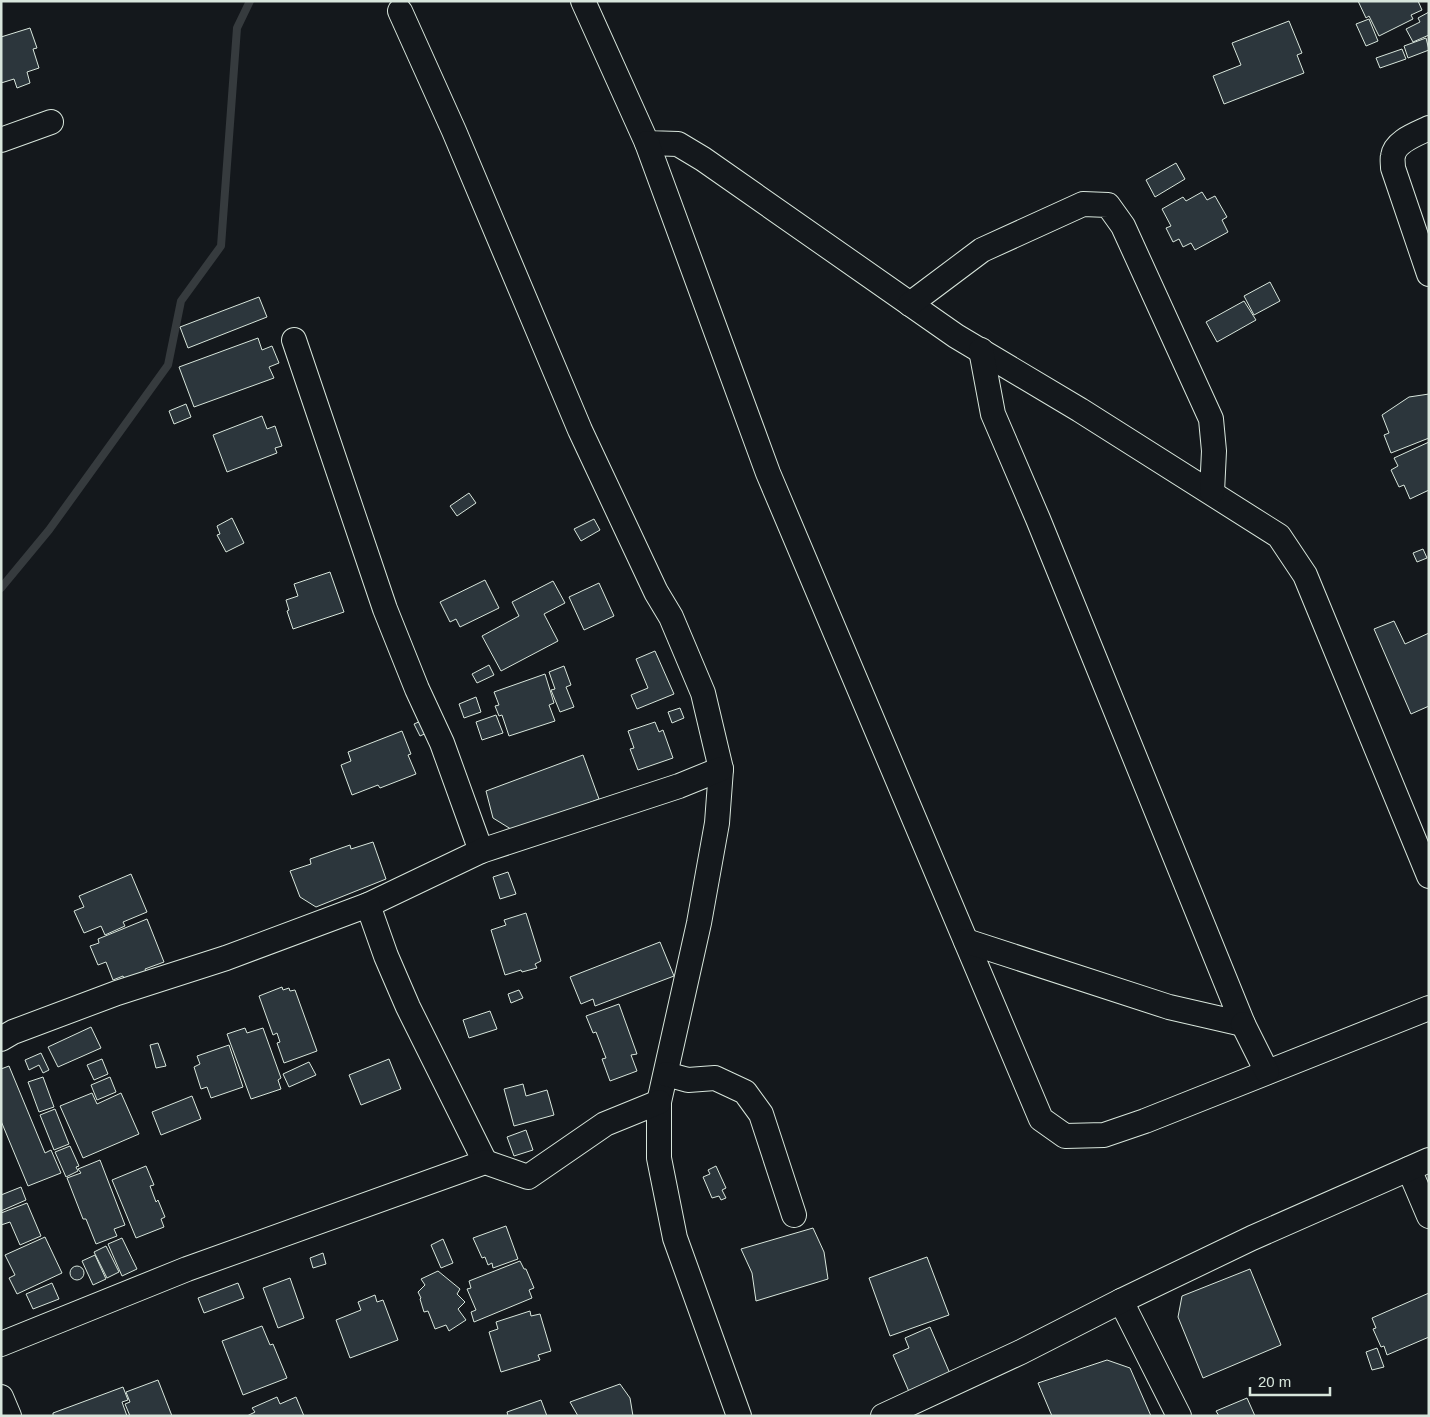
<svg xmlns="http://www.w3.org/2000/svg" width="1430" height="1417" font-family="Arial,sans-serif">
<rect width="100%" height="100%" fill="#14181c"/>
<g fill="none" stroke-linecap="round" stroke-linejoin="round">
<polyline stroke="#363b3e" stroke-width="8" points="1,588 49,530 168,365 181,301 221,246 237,28 250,1"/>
</g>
<g fill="#2c363c" stroke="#d8e6dc">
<polygon points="1358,1 1418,1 1422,10 1411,15 1413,19 1379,36 1369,16 1366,18"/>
<polygon points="1429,12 1429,35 1413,42 1406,29 1420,22 1418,18"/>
<polygon points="1369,19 1378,41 1366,46 1356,24"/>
<polygon points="1289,21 1302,53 1297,55 1304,73 1224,104 1213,76 1241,65 1232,43"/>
<polygon points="30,28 37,48 33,49 39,68 27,72 30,83 17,88 14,79 1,83 1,37"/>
<polygon points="1426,38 1429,50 1408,58 1404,46"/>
<polygon points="1402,49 1406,59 1380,68 1376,58"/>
<polygon points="1176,163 1185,179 1155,197 1146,180"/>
<polygon points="1202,192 1207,200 1215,196 1227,217 1222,220 1228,232 1195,250 1191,243 1183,247 1179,239 1173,242 1166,228 1171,226 1162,209 1183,197 1186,201"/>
<polygon points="1270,282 1280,301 1254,315 1244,296"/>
<polygon points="259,297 267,317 188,348 180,327"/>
<polygon points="1244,301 1256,320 1217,342 1206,322"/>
<polygon points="258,338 262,350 272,346 279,363 269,367 274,378 194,407 179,367"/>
<polygon points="1429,394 1429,438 1391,453 1384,435 1389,433 1382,415 1409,397"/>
<polygon points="186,404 191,417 174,424 169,411"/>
<polygon points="262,416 267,429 275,426 282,446 275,448 277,453 227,472 213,435"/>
<polygon points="1429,442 1429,490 1410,499 1404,485 1399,487 1391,470 1398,466 1394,458"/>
<polygon points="469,493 476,503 457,516 450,506"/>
<polygon points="232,518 244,543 226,552 217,535 220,534 217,526"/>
<polygon points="594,519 600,530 581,541 574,529"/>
<polygon points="1423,549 1427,558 1417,562 1413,553"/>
<polygon points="330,572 344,612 293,629 287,611 289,610 286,600 298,596 294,584"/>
<polygon points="485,580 499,608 460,627 456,619 450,622 440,602"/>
<polygon points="553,581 565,603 544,614 558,641 501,671 482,636 519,616 512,602"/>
<polygon points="599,583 614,616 584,630 569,597"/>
<polygon points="1394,621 1405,644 1429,633 1429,706 1411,714 1374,629"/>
<polygon points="655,651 674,694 637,709 631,695 648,688 636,659"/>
<polygon points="489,665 494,675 477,683 472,674"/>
<polygon points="564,666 571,685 566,687 574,707 560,712 551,690 555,689 549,672"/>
<polygon points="545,674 554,703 549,705 555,721 509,736 502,715 499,716 495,706 499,705 494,692"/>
<polygon points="476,697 481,712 464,718 459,704"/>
<polygon points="680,708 684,718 672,723 668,712"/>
<polygon points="496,715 503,733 482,740 476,722"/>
<polygon points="428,718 433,730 420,736 414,724"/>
<polygon points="655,722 659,732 663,730 673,758 638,770 630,749 634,748 628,731"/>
<polygon points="402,731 411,754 408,755 416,774 380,788 378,785 352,795 341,765 351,761 348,752"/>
<polygon points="583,755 599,799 514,831 493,818 486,791"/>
<polygon points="373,842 386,879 316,907 300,897 290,871 311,864 310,859 350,845 351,849"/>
<polygon points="508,872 516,894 500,899 493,877"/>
<polygon points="131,874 147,912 123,922 125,926 105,935 101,926 84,933 74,911 84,907 79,896"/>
<polygon points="526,913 541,961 535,964 537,968 522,972 521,970 505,975 491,930 506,925 504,920"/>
<polygon points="147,919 164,962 145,969 147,974 126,983 123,976 113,980 106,962 98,965 90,946 99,943 98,939"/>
<polygon points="660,942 674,976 595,1006 593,999 581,1004 570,977"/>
<polygon points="282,987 283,990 289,988 290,991 295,990 317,1051 284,1063 277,1043 280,1042 277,1033 273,1035 259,996"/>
<polygon points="519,990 523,998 511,1003 508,994"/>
<polygon points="619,1004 637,1054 631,1055 637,1071 610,1081 602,1059 606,1058 596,1032 593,1033 586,1016"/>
<polygon points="490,1011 497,1029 469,1038 463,1020"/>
<polygon points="91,1027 101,1048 58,1067 48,1047"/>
<polygon points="245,1028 247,1033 263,1028 281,1078 278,1080 281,1089 251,1099 227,1034"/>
<polygon points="158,1043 166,1066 156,1068 150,1045"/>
<polygon points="229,1045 243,1087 211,1098 207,1087 201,1089 194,1067 200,1064 197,1056"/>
<polygon points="41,1053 49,1070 43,1073 39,1065 29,1070 25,1060"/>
<polygon points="102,1059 108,1074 94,1080 87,1065"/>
<polygon points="389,1059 401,1089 361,1105 349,1075"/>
<polygon points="309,1062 316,1075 289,1087 283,1074"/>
<polygon points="9,1066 45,1153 51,1150 61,1173 28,1186 1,1121 1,1069"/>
<polygon points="43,1077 54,1107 39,1112 28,1082"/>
<polygon points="110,1077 116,1092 97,1100 91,1085"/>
<polygon points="523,1084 526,1096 547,1090 554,1115 514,1126 504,1089"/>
<polygon points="92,1093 97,1104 121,1093 139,1134 83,1158 60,1106"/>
<polygon points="192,1096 201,1119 161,1135 152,1112"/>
<polygon points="55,1109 69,1144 54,1150 40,1115"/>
<polygon points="526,1130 533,1150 514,1156 507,1137"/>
<polygon points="70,1146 79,1166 76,1167 78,1171 66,1177 55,1152"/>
<polygon points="100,1160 125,1225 114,1229 117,1236 96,1244 86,1219 83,1219 67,1178 81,1173 78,1169"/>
<polygon points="146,1166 154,1185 150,1186 156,1202 158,1200 165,1217 161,1219 164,1227 136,1238 112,1180"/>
<polygon points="716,1166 726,1188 722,1190 726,1198 721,1200 719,1196 712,1198 703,1177 710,1174 708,1170"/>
<polygon points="21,1187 26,1200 1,1211 1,1195"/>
<polygon points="27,1203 41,1236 20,1245 10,1222 1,1225 1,1213"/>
<polygon points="506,1226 518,1259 493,1268 492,1263 488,1265 485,1257 482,1258 473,1238"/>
<polygon points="813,1228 824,1252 828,1279 756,1301 752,1273 741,1249"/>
<polygon points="45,1237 62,1273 17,1294 9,1278 15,1275 5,1255"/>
<polygon points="122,1238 137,1269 122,1276 108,1244"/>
<polygon points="443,1239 453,1263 441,1268 431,1245"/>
<polygon points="106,1246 119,1272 107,1278 94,1252"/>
<polygon points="323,1253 326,1264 313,1268 310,1258"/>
<polygon points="95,1255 106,1279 93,1285 82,1261"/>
<polygon points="927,1257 949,1315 890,1336 869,1278"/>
<polygon points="520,1261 524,1269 526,1269 534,1288 529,1290 532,1298 474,1322 471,1312 476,1310 467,1289 471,1288 469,1281"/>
<circle cx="77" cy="1273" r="7"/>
<polygon points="1250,1269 1281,1345 1203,1378 1178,1317 1182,1296"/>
<polygon points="438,1271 460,1289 457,1294 465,1302 458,1309 466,1320 449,1331 446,1325 435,1329 428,1311 424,1312 420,1299 421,1298 418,1292 425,1285 421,1279"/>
<polygon points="290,1278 304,1318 278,1328 263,1288"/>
<polygon points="52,1283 59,1299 33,1309 26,1294"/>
<polygon points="238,1283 244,1298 204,1313 198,1298"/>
<polygon points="1429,1293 1429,1337 1387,1355 1384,1346 1381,1347 1373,1329 1376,1328 1372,1318"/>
<polygon points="375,1295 377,1302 383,1300 398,1340 350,1358 336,1320 361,1310 358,1302"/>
<polygon points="530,1311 531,1316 540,1314 551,1351 538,1355 540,1360 501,1372 489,1332 498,1329 496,1322"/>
<polygon points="262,1326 270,1345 273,1344 287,1378 243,1395 222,1341"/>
<polygon points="930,1327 951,1376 910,1394 893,1355 909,1348 905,1338"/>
<polygon points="1377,1348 1384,1367 1372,1370 1366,1352"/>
<polygon points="1107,1360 1130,1368 1151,1416 1052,1416 1038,1383"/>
<polygon points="158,1380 172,1416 130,1416 125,1404 130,1402 126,1392"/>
<polygon points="620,1384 630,1398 633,1416 578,1416 570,1402"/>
<polygon points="123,1387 128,1400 122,1402 127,1416 53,1416 53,1413"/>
<polygon points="277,1397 280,1404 296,1397 304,1416 247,1416 255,1412 252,1408"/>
<polygon points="1247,1398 1255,1416 1219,1416 1216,1411"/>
<polygon points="541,1400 547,1416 508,1416 507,1412"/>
</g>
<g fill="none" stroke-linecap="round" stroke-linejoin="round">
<defs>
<g id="minor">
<polyline points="583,1 647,143 678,144 703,159 956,336 1080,410 1279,536 1305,575 1429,876"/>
<polyline points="400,11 454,131 580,430 656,592 671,617 703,693 721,769 717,823 699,923 659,1102 659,1158 675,1238 739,1416"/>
<path d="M1429,128C1417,134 1395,141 1393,156C1392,159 1393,164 1393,168L1429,274"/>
<polyline points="1,140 51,122"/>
<polyline points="647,143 768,473 1041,1119 1065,1136 1104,1135 1145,1121 1429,1008"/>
<polyline points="910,304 982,250 1083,204 1108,205 1123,226 1211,419 1214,451 1212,492"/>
<polyline points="294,340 385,609 417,689 442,743 481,851"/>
<polyline points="368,905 481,851 679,786 721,769"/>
<polyline points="966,941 1169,1007 1243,1024 1038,519 993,414 981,350"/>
<polyline points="1243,1024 1267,1072"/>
<polyline points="1,1039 13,1032 117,993 226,958 368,905 386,956 408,1007 485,1162"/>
<polyline points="666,1074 688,1080 715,1078 745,1092 761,1114 794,1215"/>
<polyline points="1409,1169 1429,1216"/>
<polyline points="1121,1301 1179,1416"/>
<polyline points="1,1344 187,1269 485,1162 528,1177 605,1124 659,1102"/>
<polyline points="1,1397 9,1416"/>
<polyline points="883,1416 1021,1352 1121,1301 1252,1238 1429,1160"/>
</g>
</defs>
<use href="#minor" stroke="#d8e6dc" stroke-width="26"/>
<use href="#minor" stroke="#14181c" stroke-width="24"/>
</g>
<rect width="1430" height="1417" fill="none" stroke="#d8e6dc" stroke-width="5"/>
<path d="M1250 1387v8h80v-8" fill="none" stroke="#d8e6dc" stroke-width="2.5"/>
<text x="1258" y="1387" font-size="15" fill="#d8e6dc" stroke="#14181c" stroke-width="4" paint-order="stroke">20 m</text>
</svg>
